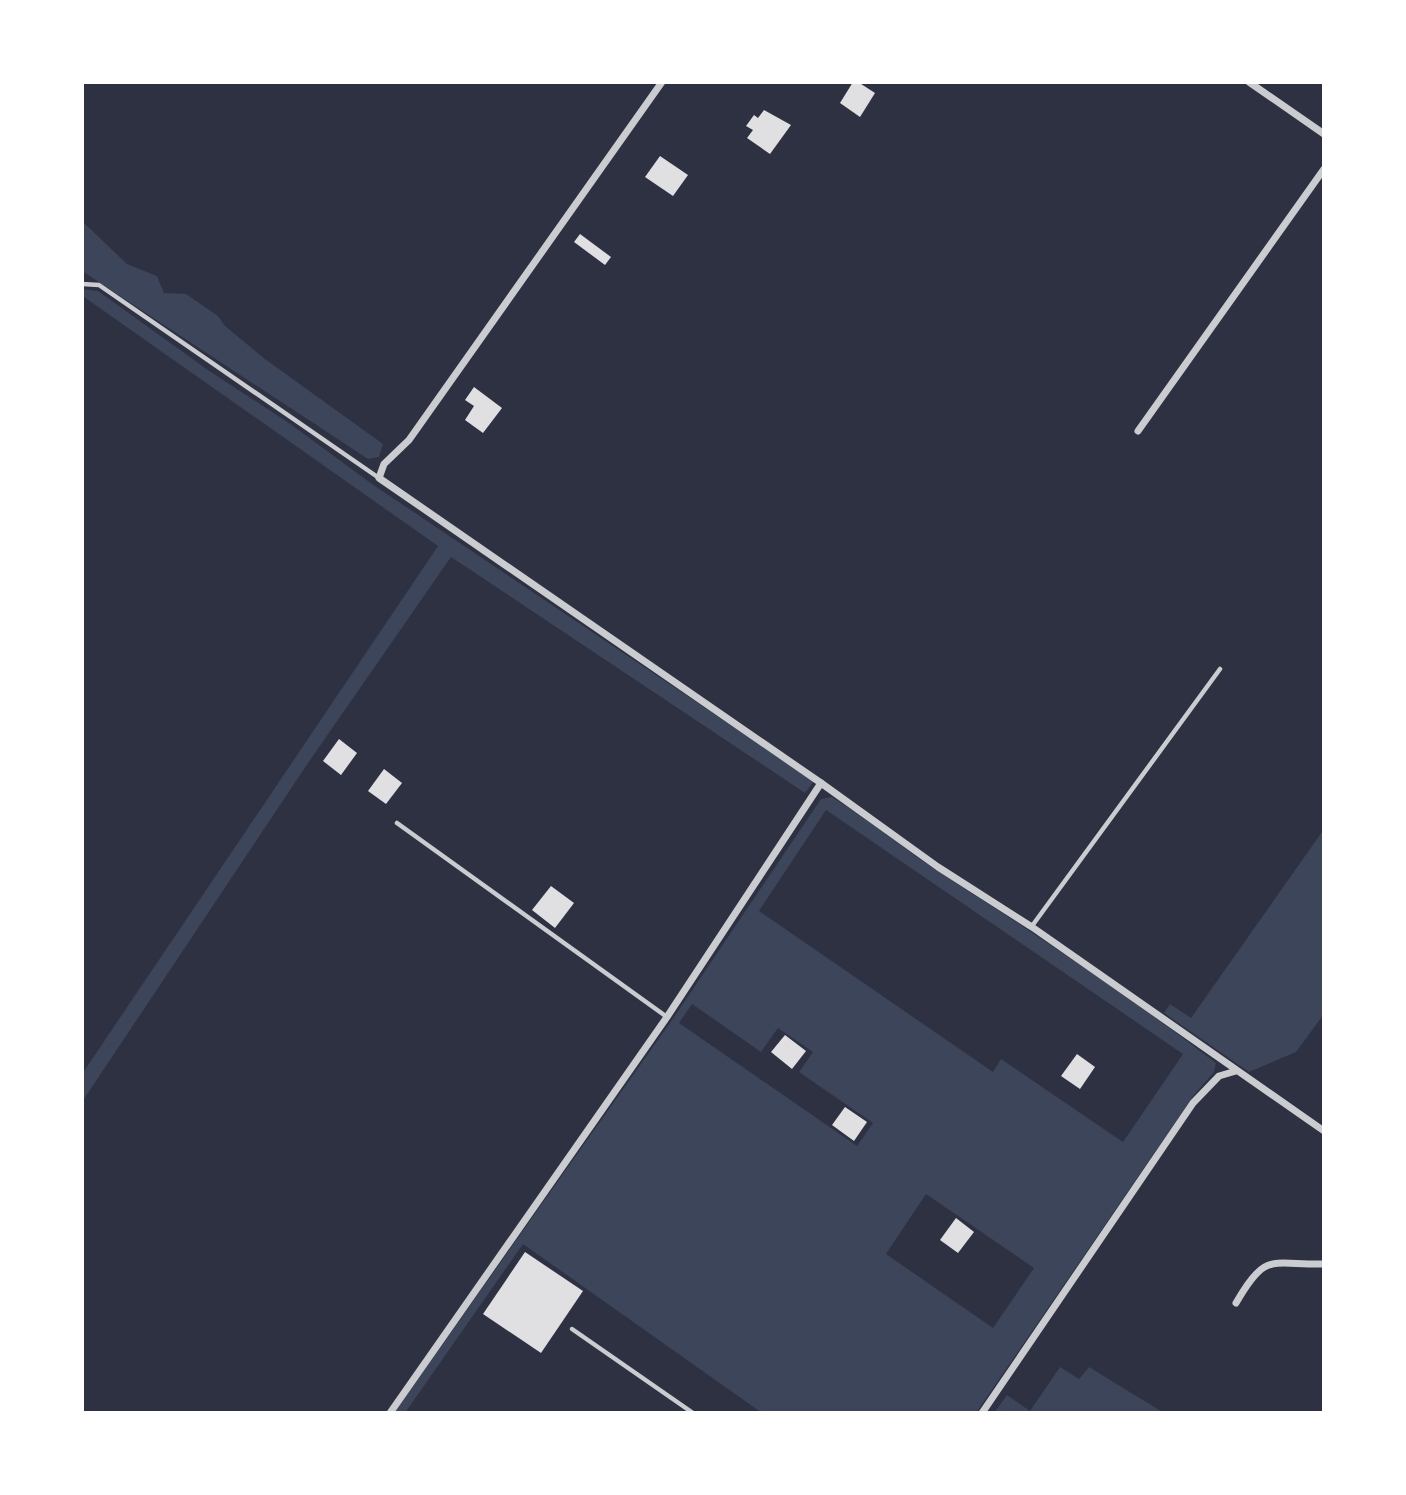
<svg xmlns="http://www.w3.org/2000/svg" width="1406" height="1495" font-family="'IBM Plex Sans',sans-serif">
<rect width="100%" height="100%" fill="#2d3142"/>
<g fill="#3c4559" fill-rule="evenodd">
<polygon points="82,221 127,264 157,276 164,293 186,294 218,316 225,326 265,359 383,444 379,457 368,459 82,271"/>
<polygon points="82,289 98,291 208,370 289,423 372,484 814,781 805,793 451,557 306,766 82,1102 82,1074 438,546 84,297 82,299"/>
<path d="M832,797C871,821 906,851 945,876C1037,935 1129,996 1216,1063L1214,1072L1194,1095L976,1413H762L523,1244L405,1413H394L672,1020L821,799ZM826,810L1183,1054L1123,1142L1001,1059L993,1072L759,911ZM692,1004L761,1052L778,1028L813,1052L799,1072L873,1123L857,1146L679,1023ZM926,1194L1034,1268L993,1328L886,1254Z"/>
<polygon points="1324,829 1324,1014 1296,1052 1249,1072 1164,1013 1170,1004 1191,1018"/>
<polygon points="1060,1367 1079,1379 1089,1367 1164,1413 994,1413 1007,1395 1030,1411"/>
</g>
<g fill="#e0e0e3">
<polygon points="853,82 858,82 875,93 860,117 840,103"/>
<polygon points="764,110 791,125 770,154 747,138 753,130 746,126 754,115 758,118"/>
<polygon points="660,156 688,175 673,196 645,177"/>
<polygon points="580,234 611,257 605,265 574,242"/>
<polygon points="474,387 502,408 483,433 465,420 474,406 465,400"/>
<polygon points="339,739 357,753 341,775 323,761"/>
<polygon points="384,769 402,783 386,804 368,791"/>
<polygon points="551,886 574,903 555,928 532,910"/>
<polygon points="785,1035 806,1051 792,1069 771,1052"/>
<polygon points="1077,1054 1095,1067 1080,1089 1061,1076"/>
<polygon points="845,1107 867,1122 854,1141 832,1125"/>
<polygon points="956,1218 974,1232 958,1253 940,1240"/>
<polygon points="525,1252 583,1291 541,1353 483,1314"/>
</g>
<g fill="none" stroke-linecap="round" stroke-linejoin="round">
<g stroke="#caccd0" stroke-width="4.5">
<polyline points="82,284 99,285 379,478"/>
<polyline points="397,823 667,1017"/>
<polyline points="1032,926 1220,669"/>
<polyline points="572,1329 693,1413"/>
</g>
<g stroke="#caccd0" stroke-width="7">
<polyline points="662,82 409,440 384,464 379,478 821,783 938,867 1032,927 1324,1131"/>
<polyline points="1249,82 1324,134"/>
<polyline points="1138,431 1324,169"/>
<path d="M1236,1303C1266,1251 1270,1265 1324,1264"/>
<polyline points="390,1413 667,1017 821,783"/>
<polyline points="982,1413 1193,1103 1219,1076 1236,1071"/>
</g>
</g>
<rect width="1406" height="1495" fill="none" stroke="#ffffff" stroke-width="168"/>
</svg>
